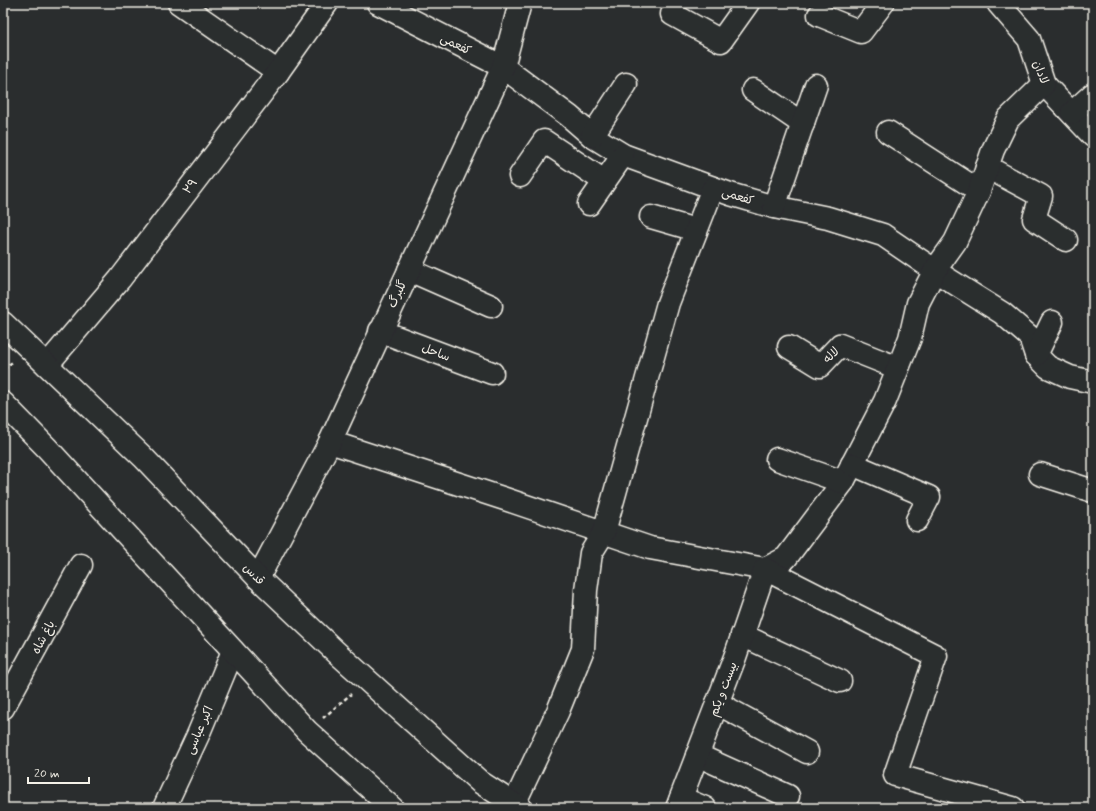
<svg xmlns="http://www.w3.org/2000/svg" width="1096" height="811" font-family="Mynerve,'Playpen Sans Arabic',sans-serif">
<rect width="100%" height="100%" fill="#2a2d2e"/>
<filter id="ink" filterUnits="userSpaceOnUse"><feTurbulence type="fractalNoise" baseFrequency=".025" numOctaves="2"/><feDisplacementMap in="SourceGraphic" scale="8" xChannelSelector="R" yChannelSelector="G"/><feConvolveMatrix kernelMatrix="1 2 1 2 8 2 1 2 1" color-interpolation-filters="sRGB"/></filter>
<g filter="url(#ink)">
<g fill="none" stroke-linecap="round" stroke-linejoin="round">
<defs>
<g id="minor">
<polyline points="179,3 278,72"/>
<polyline points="378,3 503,67 569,116 592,136 623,155 730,194 774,207 828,218 883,235 943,276 1002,313 1030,337 1036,355 1048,367 1070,377 1093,382"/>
<polyline points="998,3 1029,39 1044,84 1093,136"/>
<polyline points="672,14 721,41 748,3"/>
<polyline points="819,15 861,32 883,3"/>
<polyline points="753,90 803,124"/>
<polyline points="1072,113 1093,94"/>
<polyline points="888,132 979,191"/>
<polyline points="592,136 626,84"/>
<polyline points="987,167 1041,196 1034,219 1066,240"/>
<polyline points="520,176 544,141 604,181"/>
<polyline points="589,204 623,155"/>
<polyline points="774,207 816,85"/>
<polyline points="651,217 696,230"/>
<polyline points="409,270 491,306"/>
<polyline points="380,331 492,373"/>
<polyline points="789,347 820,366 840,345 898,368"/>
<polyline points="1036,355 1052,322"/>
<polyline points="47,365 120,279 278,72 327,3"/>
<polyline points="330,442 505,499 650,548 765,569 786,558 843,482 885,401 910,338 918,303 935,270 955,242 979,191 993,150 1008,119 1044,84"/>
<polyline points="777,459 843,482"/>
<polyline points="852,464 929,497 917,520"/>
<polyline points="1040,474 1093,491"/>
<polyline points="258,578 330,442 503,67 520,3"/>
<polyline points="742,635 840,681"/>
<polyline points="717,703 807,752"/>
<polyline points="3,708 81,565"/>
<polyline points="697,755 788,796"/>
<polyline points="681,798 705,808"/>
<polyline points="514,804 558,711 583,649 586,590 591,553 604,532 668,303 713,188"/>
<polyline points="164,808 198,735 233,651"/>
<polyline points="677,808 735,657 765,569 936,656 895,775 1013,808"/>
</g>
<g id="major">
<polyline points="3,323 143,457 258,578 336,652 480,782 520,808"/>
<polyline points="3,403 47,448 307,731 392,808"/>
</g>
</defs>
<use href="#minor" stroke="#f4f1e8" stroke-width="25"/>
<use href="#major" stroke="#f4f1e8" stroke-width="25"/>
<g stroke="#f4f1e8" stroke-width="2.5" stroke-dasharray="4 3" stroke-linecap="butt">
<polyline points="3,369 14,361"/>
<polyline points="323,718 351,694"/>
</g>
<use href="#minor" stroke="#2a2d2e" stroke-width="22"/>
<use href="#major" stroke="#2a2d2e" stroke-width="22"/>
</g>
</g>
<g text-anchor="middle" stroke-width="3" stroke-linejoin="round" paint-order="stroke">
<g font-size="12" fill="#f4f1e8" stroke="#2a2d2e">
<text transform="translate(456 44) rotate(27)" y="4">کفعمی</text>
<text transform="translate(1041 72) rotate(68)" y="4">لادان</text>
<text transform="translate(190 186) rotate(-53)" y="4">۲۹</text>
<text transform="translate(738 196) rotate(18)" y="4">کفعمی</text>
<text transform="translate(397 294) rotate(-65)" y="4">گلبرگ</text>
<text transform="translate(436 352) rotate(21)" y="4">ساحل</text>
<text transform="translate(831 355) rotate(-43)" y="4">لاله</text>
<text transform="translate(254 574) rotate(46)" y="4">قدس</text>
<text transform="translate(43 637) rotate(-62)" y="4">باغ شاه</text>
<text transform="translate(723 689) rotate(-69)" y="4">بیست و یکم</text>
<text transform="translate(199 730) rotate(-66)" y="4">اکبر عباسی</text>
</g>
</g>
<rect width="1096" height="811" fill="none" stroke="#2a2d2e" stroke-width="16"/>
<rect x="8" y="8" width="1080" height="795" fill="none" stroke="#f4f1e8" stroke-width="1.5" filter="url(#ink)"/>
<path d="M28 777v6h61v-6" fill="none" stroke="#f4f1e8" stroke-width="2"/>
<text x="34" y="777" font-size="12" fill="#f4f1e8" stroke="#2a2d2e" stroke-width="3" paint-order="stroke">20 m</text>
</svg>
